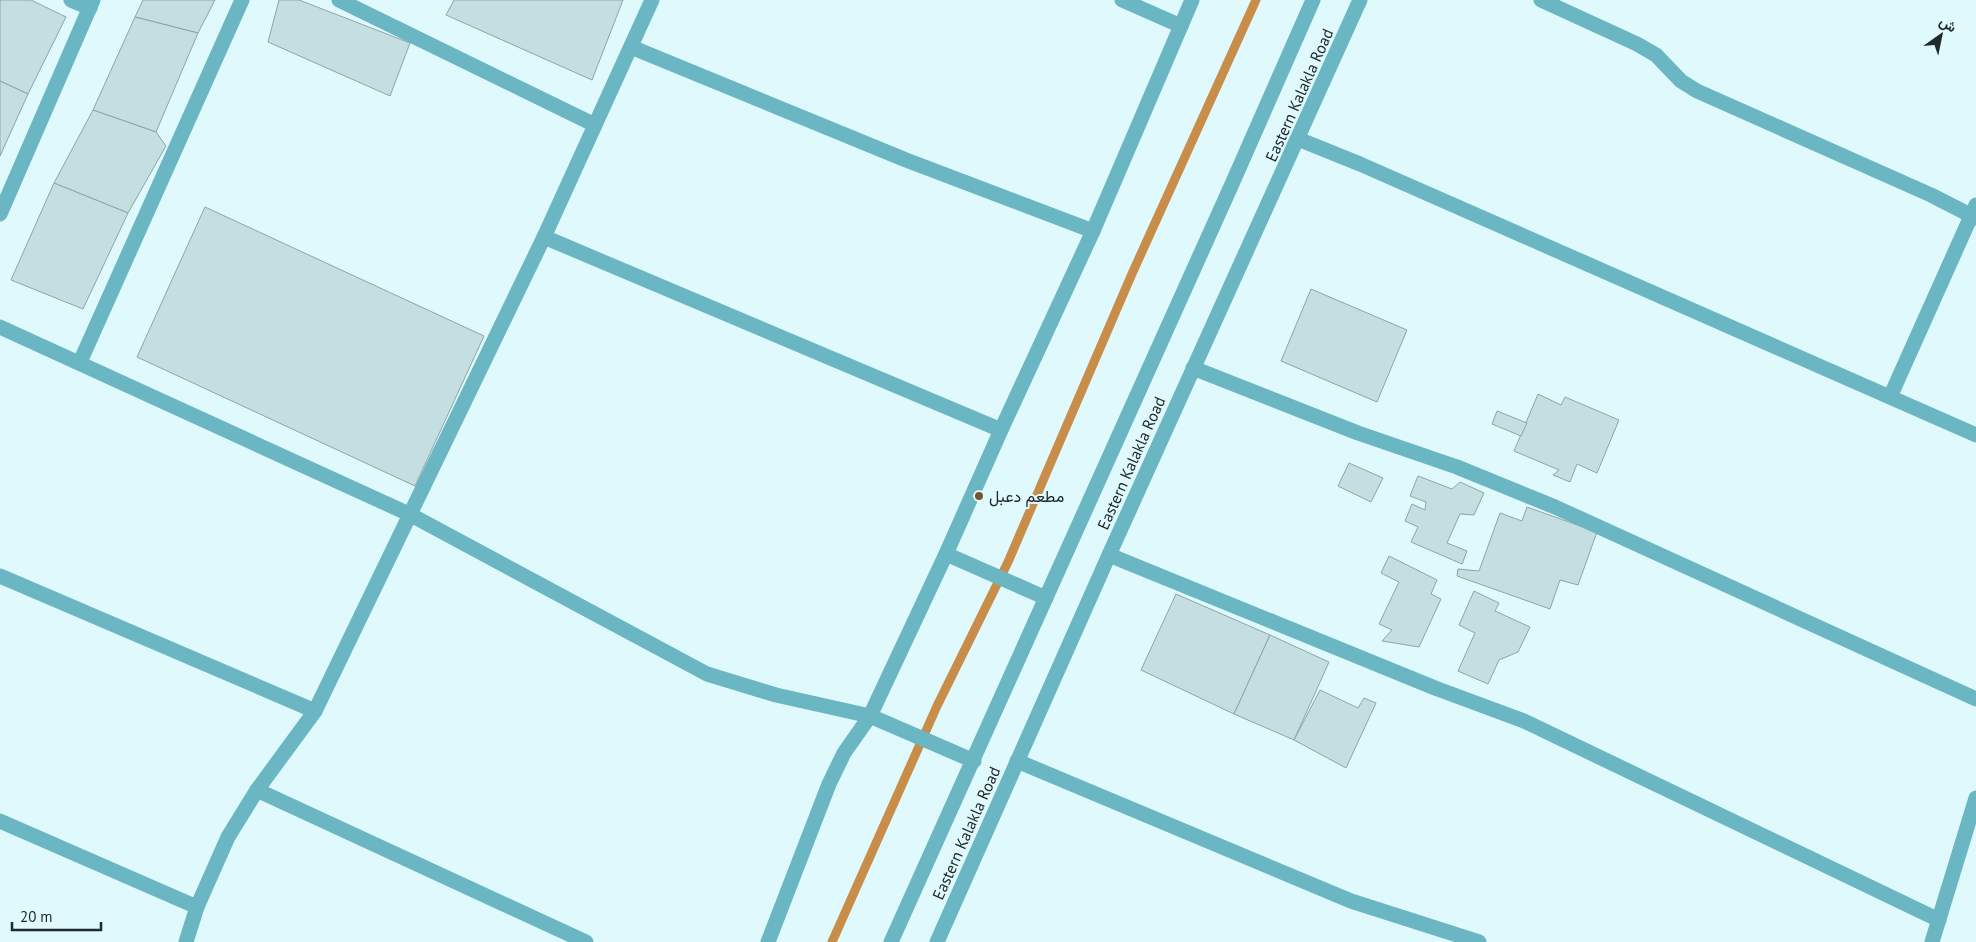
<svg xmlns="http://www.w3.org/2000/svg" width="1976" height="942" font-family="'PT Sans',Vazirmatn,sans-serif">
<rect width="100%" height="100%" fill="#dff9fd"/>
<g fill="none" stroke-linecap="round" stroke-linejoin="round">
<polyline stroke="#c88e49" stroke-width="9" points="832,942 937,706 1008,562 1131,276 1256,0"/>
</g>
<g fill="#c4dee2" stroke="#8da5a9">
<polygon points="0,0 31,0 66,17 28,94 0,81"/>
<polygon points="143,0 215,0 198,33 135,17"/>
<polygon points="279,0 299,0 410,43 390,96 268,42"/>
<polygon points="454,0 623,0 592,80 446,15"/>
<polygon points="135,17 198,33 156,132 93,110"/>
<polygon points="0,81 28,94 0,156"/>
<polygon points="93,110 156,132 166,146 128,213 54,183"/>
<polygon points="54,183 128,213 83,309 11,280"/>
<polygon points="205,207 484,336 415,486 137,357"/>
<polygon points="1311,289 1407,330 1377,402 1281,361"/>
<polygon points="1538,394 1561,405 1565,397 1619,420 1597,473 1577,464 1570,482 1553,475 1559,470 1514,451"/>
<polygon points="1497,411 1527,423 1521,436 1492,424"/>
<polygon points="1349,463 1383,478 1371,502 1338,486"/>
<polygon points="1418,476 1452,489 1460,482 1484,493 1474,515 1460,514 1447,543 1467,551 1462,564 1411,542 1418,527 1405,521 1412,504 1425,510 1426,502 1410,496"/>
<polygon points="1527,507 1597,532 1578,585 1560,580 1550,609 1457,576 1458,569 1479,571 1500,513 1522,521"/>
<polygon points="1389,556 1437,580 1431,594 1441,599 1419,647 1382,641 1392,630 1379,624 1399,582 1381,573"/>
<polygon points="1474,591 1499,603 1495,611 1530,627 1518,652 1499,660 1488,684 1458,671 1475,633 1459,625"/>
<polygon points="1176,594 1270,635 1234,714 1141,670"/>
<polygon points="1270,635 1329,662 1294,740 1234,714"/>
<polygon points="1320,690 1358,708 1364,698 1376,703 1346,768 1294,740"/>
</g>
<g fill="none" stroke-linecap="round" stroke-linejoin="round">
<g stroke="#6ab6c2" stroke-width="15">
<polyline points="71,0 90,8"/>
<polyline points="339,0 595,125"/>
<polyline points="1122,0 1181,26"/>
<polyline points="1541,0 1637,44 1656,55 1681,81 1697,91 1931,195 1976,218"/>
<polyline points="631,47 906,160 1093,231"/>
<polyline points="1298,139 1360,164 1976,435"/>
<polyline points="0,214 93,0"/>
<polyline points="544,237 1001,430"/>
<polyline points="0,327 409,514 707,674 776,695 870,716 974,761"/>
<polyline points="80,362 242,0"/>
<polyline points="1193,368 1358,433 1457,467 1555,507 1976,699"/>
<polyline points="1890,397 1976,205"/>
<polyline points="946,554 1046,598"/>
<polyline points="1109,555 1435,688 1524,721 1939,920"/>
<polyline points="0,576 315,711"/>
<polyline points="1017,761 1351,901 1479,942"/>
<polyline points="257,790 586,942"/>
<polyline points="0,821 197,907"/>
<polyline points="186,942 197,907 228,837 257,790 315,711 544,237 652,0"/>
<polyline points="768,942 829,784 844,753 870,716 946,554 1001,430 1093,231 1192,0"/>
<polyline points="891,942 1232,184 1313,0"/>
<polyline points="937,942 1109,555 1360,0"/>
<polyline points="1932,942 1976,798"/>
</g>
</g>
<circle fill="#78562e" stroke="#dff9fd" stroke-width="2" cx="979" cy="496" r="5"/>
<g text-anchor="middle" stroke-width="4" stroke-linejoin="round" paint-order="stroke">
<g font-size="16" fill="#202a2b" stroke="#dff9fd">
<text transform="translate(1299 95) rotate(-66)" y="6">Eastern Kalakla Road</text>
<text transform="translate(1131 463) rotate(-66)" y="6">Eastern Kalakla Road</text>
<text transform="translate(966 833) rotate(-66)" y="6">Eastern Kalakla Road</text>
</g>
<g font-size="16" fill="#202a2b" stroke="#dff9fd" text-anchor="start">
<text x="989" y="502">مطعم دعبل</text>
</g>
</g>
<g transform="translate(1941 35) rotate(33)" stroke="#dff9fd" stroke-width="4" paint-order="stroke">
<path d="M0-4L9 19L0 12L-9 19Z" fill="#202a2b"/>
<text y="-8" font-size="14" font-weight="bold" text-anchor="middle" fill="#202a2b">ش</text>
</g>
<path d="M12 922v8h89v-8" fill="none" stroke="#202a2b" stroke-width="2.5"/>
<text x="20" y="922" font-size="15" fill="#202a2b" stroke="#dff9fd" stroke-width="4" paint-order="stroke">20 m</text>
</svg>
